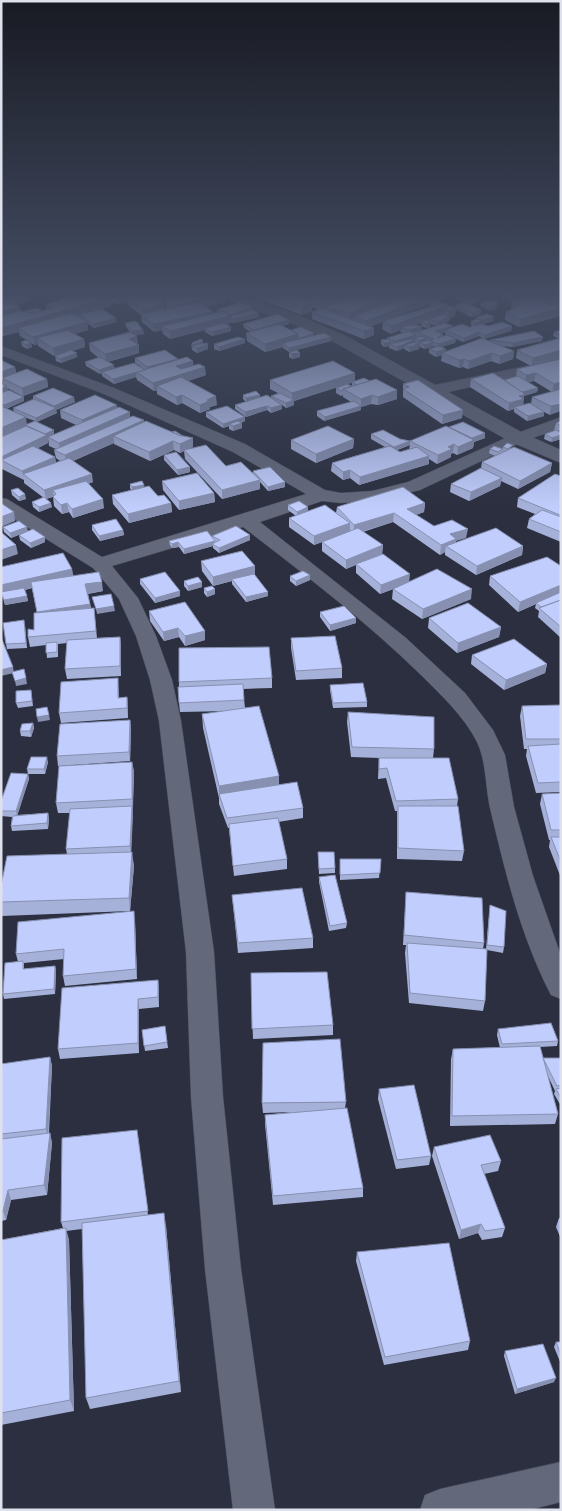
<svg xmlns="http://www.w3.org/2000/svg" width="562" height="1511" font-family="'Alegreya Sans',sans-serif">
<rect width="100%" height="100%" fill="#2b2f3f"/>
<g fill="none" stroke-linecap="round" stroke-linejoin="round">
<defs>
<g id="minor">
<path d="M1,346L114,388L245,444L325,490L341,493L372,491L408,482L512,435L561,417V428L524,441L420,490L372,501L341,503L322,501L260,522L406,638L465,693L493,730L505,755L514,807L533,876L561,956V999L551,995C521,937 506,875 491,812C485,789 487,763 477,742C464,716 441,695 421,675C366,621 304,574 243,527L112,566L138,598L156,636L172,680L181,721L214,952L223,1097L241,1269L275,1510H233L205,1269L191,1097L186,952L159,721L150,680L136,636L119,599L93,568L1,511V498L7,499L102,557L306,494L233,452L104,394L1,355Z"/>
<polygon points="561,359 561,367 435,395 427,390 435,385"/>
<polygon points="561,1462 561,1502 529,1510 420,1510 425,1495 440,1489"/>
</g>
<polygon id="tertiary" points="221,296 244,296 300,316 346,336 525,434 561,450 561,463 511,442 334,342 288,322 224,299"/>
</defs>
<use href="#minor" stroke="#484c5a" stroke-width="1"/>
<use href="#tertiary" stroke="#484c5a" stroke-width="1"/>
<use href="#minor" fill="#63687b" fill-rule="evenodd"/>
<use href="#tertiary" fill="#63687b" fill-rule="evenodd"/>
</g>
<g fill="#a6b1da" fill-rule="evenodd">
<path d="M1,296H26L29,301L17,305L21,311L25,312V311H43L46,310V304L70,297V296H179V297H181L180,296H226V302L206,306L213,313L217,312V310H252L259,317L234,323L231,322V323L227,324L231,327V331L212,336L205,332V330L170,339L163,334L162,330L154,332L142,322L141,315L128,305V301L117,304L110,301L111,306L95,311L117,322L94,328L87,323L88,330L74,334L84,339L85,347L72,351L77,357L61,363L56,361L55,356L60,355L54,356L38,346V344L35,345L31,343L32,347L27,349L22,346L21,342H30L20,336L19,332L3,336L1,335V301L5,300L1,299ZM163,302H166V307L167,308L165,309V304Z"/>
<path d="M253,296H442V299L438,301L449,307L455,308V305L481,310V314L471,317L456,309L455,316L450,318L449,321L436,326H453V327H469L473,326L471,325V321L475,320L476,317H494L493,321L483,324L488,326H512L511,331L484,339L490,341V340L542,341L512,347L501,346L514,351L513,359L499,364L491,361L468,369L463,367L459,368L441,361L442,355L436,357L429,353V349L435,347L433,346L432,347L424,349L419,346L420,345L419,349L409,352L404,349V348L397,351L389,348V346L384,347L381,344V340L387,339V338L403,333L400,332L401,330L391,334L382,329L383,322L371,326L374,328V335L364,339L312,319V312L318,309L312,307V311L301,315ZM431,303L430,306L390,319ZM421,323V326L414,325ZM431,324L436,326L422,330V326L426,328L431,327ZM445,332V334L446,335L443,336L441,333ZM479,336L484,339L446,351V349L441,347L455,343L456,339L463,342Z"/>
<polygon points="455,296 479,296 476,298 479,299 478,302 473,304 455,298"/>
<polygon points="499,296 561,296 561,316 519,327 505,320 506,312 512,309 511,308 512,301 513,301"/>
<polygon points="481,302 498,302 497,306 496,307 496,309 488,310 480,306"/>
<polygon points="125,323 143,330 144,334 136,335 139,353 108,362 115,368 140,366 135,363 135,358 178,359 194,365 206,375 188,381 217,405 210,407 210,409 200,413 182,403 177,405 157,394 157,391 154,391 137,380 136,377 114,384 102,376 102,374 100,374 86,366 85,362 99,358 90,351 89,343 130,332 126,327"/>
<polygon points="243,324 289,324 282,326 291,330 314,333 314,335 331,337 331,341 289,352 283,348 283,347 265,352 247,341 246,333 251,332 244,328"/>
<path d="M561,330V358L535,365L561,359L550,415L544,412V416L527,421L514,412V409L508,411L470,387L471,379L504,380L516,377L517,369L531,366L516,358L517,350L558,338L553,336L554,332ZM534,381L552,392L532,397L531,404L523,405L524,396L537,392L538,388L528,382Z"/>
<polygon points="192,343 208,344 208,349 197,353 192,350"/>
<polygon points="245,343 219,351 214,349 214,344"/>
<polygon points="289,352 300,357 292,359 289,357"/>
<path d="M1,360L15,367L16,373L47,379L48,387L23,396L7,388L8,390L24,401L6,409L14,412L13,408L33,399V396L75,402L56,410L57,413L37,422L54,435L76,425L61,418L60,410L117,408L130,417L183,436L193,438V447L187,449L226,466L253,474V471L285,482V487L268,491L260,482V489L222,499L185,459L184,451L180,453L174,450L150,461L114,444V443L73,461L93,482L88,484L104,508L73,518L69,512L62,514L54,506L53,497L46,499L52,507L39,512L33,507L32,502L44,498L24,483V480L2,469L1,466V384L3,385V380H1ZM24,417L35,421L27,425ZM48,438L49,446L56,449L54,450L56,458L60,461L56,463L55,457L38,448L48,443Z"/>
<polygon points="355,373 355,381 370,381 397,390 397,399 378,405 371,404 361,407 361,410 324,421 317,416 317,411 351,402 343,397 343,395 341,396 336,393 336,388 352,386 352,382 294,401 294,405 286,408 282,405 282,409 271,413 267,410 246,417 235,409 235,405 246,402 243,399 243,395 260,395 260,398 271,398 271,396 278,393 270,389 270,380"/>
<polygon points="403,384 462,418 442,424 403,397"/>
<polygon points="206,412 245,421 241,423 242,423 242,428 233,431 229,429 229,426 223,428 206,417"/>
<polygon points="561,421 561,439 551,442 544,439 545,434 554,431 556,423"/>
<path d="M449,427L485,433V438L474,442L473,448L457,455L453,453L451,454V457L437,464L429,459V464L359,485L350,478L343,480L331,471L332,463L385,447L371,439V434L410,441ZM410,445L409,449L400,452L397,450Z"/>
<polygon points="354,439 353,448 316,463 291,449 291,440"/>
<polygon points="503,447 513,448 552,463 550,472 518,489 501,481 500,486 469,501 450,492 451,484 481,468 482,462 495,456 489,453 490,449 502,449"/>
<polygon points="164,455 190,472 178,475 164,460"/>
<polygon points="561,476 561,542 527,528 529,519 535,514 517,507 518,498"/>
<polygon points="162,481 214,493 215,502 179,510 163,490"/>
<polygon points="130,484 144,487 158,496 171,503 172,512 129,523 113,504 112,495 131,490 130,488"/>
<polygon points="11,490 26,499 19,501 12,495"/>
<polygon points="425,503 424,512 416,515 456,541 456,542 523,546 522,555 476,575 445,555 445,552 440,555 393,522 363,532 383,545 382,554 409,582 471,599 422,619 392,599 393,589 396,588 380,594 356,573 356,565 346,569 322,551 322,542 314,545 289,527 289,518 296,516 288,510 288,505 308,511 336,513 337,507"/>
<polygon points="92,525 123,530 124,535 100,541 92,530"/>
<polygon points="3,527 28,531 45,542 31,548 20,540 19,535 26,532 11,538 4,532"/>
<polygon points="212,536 250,540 219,553 213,548 213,546 184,554 179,547 172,548 170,545 169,541 213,537"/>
<polygon points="201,561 255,575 268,592 268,596 246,602 232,584 232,581 213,586 202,571"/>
<polygon points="561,566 561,638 538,617 539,611 535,608 536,604 518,612 489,585 490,576"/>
<polygon points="1,567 72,569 73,576 103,591 88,594 91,608 94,608 97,638 120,637 121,646 121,676 67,679 65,669 67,643 58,644 58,657 47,658 46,645 30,647 28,637 34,630 37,613 32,588 25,590 28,601 5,605 2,595 1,595"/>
<polygon points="310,575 310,580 296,586 290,581 290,576"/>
<polygon points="140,579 180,591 180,596 155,603 140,584"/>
<polygon points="184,581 202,582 202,587 188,591 184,586"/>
<polygon points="204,588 215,589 215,594 207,597 204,593"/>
<polygon points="149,611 205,631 205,640 185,646 179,637 164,641 150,621"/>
<polygon points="320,612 356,623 330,631 320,617"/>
<polygon points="429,618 501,627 499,637 457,653 428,628"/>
<polygon points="25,625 27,648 7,649 6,644"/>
<polygon points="291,638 342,668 342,678 296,680 291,648"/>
<polygon points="179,648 272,678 272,688 243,689 245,708 279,785 303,808 303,818 278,822 287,859 287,869 234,876 229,828 228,828 219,804 219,798 203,728 202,714 228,711 180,712 179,703"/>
<polygon points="472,655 547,664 545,673 504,690 471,664"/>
<polygon points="118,678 119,698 127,697 128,707 128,718 61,723 59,713"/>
<polygon points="330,685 367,702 367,707 333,708 330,690"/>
<polygon points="31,690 33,706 18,708 16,703"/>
<polygon points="561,705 561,792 536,793 526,756 527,749 524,749 520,716 522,706"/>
<polygon points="348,712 434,749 433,758 458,799 457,806 464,851 462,861 397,859 397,811 395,811 386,778 378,779 379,758 351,757 347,722"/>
<polygon points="130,720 131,729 130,761 58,766 57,756"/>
<polygon points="33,723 34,728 31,737 21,736 20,731"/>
<polygon points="48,762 45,774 28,774 27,769"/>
<polygon points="132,762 134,772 131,852 134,866 130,911 2,916 1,886 67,854 66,849 70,813 58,813 56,803"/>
<polygon points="28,774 29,779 17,815 48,813 49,819 48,829 12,831 11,826 12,817 1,816 1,801"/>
<polygon points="561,793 561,878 549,847 550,840 549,840 540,804 542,794"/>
<polygon points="318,852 335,868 335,873 319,874"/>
<polygon points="340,859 381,859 379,878 340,880"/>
<polygon points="319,877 347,923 346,928 329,931 319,882"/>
<polygon points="406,892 484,943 483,949 486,949 490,905 504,947 503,953 487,950 485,1001 483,1011 409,1003 405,953 406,945 403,945"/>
<polygon points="232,895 313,938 313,948 238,953"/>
<polygon points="135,921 137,979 65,986 63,976 64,959 24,963 24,969 55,966 56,971 55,994 4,999 3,994 18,962 16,954"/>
<polygon points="251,973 333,1025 333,1035 253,1039"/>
<polygon points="158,980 159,990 159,1007 139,1009 139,1053 60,1059 58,1049"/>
<polygon points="165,1026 168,1048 145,1051 142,1030"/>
<polygon points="498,1029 558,1041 557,1046 540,1047 543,1058 561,1058 561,1106 554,1094 555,1091 547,1074 558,1114 555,1124 450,1126 451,1059 453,1049 500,1048 497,1035"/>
<polygon points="50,1057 52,1066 49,1133 50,1133 52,1143 47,1195 11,1200 6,1220 1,1221 1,1064"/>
<polygon points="379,1089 431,1156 429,1165 396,1169 378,1099"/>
<polygon points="346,1102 345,1108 363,1188 363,1197 273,1205 265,1124 265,1115 292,1112 263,1113 262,1103"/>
<polygon points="137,1130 148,1215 166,1226 181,1392 90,1409 86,1398 82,1229 66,1231 69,1240 74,1411 1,1425 1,1240 63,1228 61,1222"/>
<polygon points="434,1147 501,1161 498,1171 484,1174 505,1228 502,1237 482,1240 478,1233 459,1239 432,1156"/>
<polygon points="559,1218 561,1218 561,1239 556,1227"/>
<polygon points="357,1252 470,1341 468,1350 384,1365 356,1261"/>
<polygon points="556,1342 561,1342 561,1364 554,1347"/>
<polygon points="505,1351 554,1382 515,1394 504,1356"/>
</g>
<g fill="#8790b1">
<polygon points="118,296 137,296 127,298 128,301 117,304 116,297"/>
<polygon points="174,296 179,296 179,299 166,300 166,302 157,303 157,299"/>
<polygon points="217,296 226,296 226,302 174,313 174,306"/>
<polygon points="337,296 356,296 320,310 321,302"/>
<polygon points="393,296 411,296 354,316 354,319 349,321 349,313"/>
<polygon points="431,296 442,296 442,299 432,303 431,302 431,303 366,328 366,321"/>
<polygon points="520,296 531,296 530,300 519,302"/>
<polygon points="29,297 29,301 17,306 16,302"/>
<polygon points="110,298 111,306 23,331 18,328 19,332 3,336 2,328"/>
<polygon points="479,299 478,302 473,304 474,300"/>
<polygon points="498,302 497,306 496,307 496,309 488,310 489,306 494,303"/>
<polygon points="312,303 312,311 301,315 301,307"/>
<polygon points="165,304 165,311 143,315 142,309"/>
<polygon points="449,305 448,311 456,308 455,316 450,318 449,321 436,326 437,322 448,317 448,311 445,309 444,314 422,322 421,322 421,323 404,329 401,328 401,330 391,334 391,326"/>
<polygon points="20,307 21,314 1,320 1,312"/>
<polygon points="252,307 252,311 231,318 231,323 207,329 204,328 205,330 170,339 170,331 229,315"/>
<polygon points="561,308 561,316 519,327 520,319"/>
<polygon points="337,309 336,316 332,318 333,310"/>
<polygon points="481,310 481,314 471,317 472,313"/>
<polygon points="213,312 213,319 162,326 162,330 154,332 153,324"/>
<polygon points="259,313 259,317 234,323 234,319"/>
<polygon points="494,317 493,321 482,324 475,327 475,323 482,321 482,320"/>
<polygon points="116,318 117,322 94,328 93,324"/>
<polygon points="289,320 289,324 254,334 254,330"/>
<polygon points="87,322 88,330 44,343 37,338 38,344 35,345 33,337"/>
<polygon points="431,322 431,327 426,328 426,324"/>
<polygon points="422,326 422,330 409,334 410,330"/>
<polygon points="453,326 453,330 445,330 445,332 435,335 435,331"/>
<polygon points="512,326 511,331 484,339 485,335"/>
<polygon points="231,327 231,331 212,336 212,332"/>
<polygon points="374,328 374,335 364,339 364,331"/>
<polygon points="143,330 144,334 132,336 132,331"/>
<polygon points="479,332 479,336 463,342 464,338"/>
<polygon points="314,333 314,338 301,342 301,338"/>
<polygon points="298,334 298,342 283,343 283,347 265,352 265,344"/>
<polygon points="416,335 416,339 414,338 414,340 394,346 395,341"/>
<polygon points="137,336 138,344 129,346 129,339"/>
<polygon points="331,337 331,341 289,352 289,348"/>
<polygon points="543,337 542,341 512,347 513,343"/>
<polygon points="427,338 427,342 420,342 419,349 409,352 409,347 419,345 419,341"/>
<polygon points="84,339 85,347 54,356 53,348"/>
<polygon points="245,339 245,343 219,351 219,347"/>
<polygon points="456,339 455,343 437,348 438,344"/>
<polygon points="415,340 414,345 405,345 404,348 397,351 397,347"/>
<polygon points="203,341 203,345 193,347 192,345"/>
<polygon points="391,342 391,345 389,344 389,346 384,347 384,343"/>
<polygon points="31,343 32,347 27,349 26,345"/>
<polygon points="433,343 432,347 424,349 424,345"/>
<polygon points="208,344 208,349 197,353 197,348"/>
<polygon points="139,345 139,353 106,362 105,354"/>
<polygon points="446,349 445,353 442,353 442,355 436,357 436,352"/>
<polygon points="561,350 561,358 531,366 533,358"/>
<polygon points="514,351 513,359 499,364 500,356"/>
<polygon points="77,353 77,357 61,363 60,359"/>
<polygon points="300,353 300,357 292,359 292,354"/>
<polygon points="492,353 491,361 468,369 469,361"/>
<polygon points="178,359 147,372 147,367"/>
<polygon points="464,359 463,367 459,368 459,360"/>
<polygon points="193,361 194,369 176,374 176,366"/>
<polygon points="114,365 115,370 102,372 102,374 100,374 99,370"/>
<polygon points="15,367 16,375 2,378 3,380 1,380 1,372"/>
<polygon points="205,367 206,375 163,389 157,386 157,391 154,391 153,383"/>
<polygon points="136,372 136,377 114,384 113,379"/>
<polygon points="355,373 355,382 294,401 294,405 286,408 286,403 292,401 292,393"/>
<polygon points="536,373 534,381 525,383 526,375"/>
<polygon points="47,379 48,387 23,396 22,388"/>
<polygon points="561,382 561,390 552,392 554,384"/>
<polygon points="7,386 8,391 1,393 1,389"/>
<polygon points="538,388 537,392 524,396 523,407 514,407 514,409 508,411 509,403 519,396 522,392"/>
<polygon points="397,390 397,399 378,405 378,397"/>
<polygon points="182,395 182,403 177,405 176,397"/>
<polygon points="260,395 260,399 246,402 246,398"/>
<polygon points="372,395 371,404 361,407 361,410 324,421 325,417 361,406 361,399"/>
<polygon points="216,396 217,405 210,407 210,409 200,413 200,405 207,400"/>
<polygon points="24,397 24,401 5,409 4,405"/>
<polygon points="74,397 75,402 56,410 57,413 36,422 36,418 54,409 54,406"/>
<polygon points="561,404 561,411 550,415 551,406"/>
<polygon points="117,405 118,413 83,428 82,420"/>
<polygon points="282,405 282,409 271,413 271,408"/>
<polygon points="267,406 267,410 246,417 245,412"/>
<polygon points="463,410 462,418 442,424 443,415"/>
<polygon points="130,412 130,421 60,452 59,443"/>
<polygon points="544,412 544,416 527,421 528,416"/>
<polygon points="26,417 27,426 25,425 26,426 1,437 1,428"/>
<polygon points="245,417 245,421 231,426 229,424 229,426 223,428 223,424"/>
<polygon points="144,420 145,429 113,436 114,443 66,464 65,455"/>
<polygon points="242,423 242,428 233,431 233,426"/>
<polygon points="54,430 54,435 48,438 48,443 7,463 1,460 1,457 44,434"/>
<polygon points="485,433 485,438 474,442 473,448 457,455 458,447 468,440"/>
<polygon points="561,435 561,439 551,442 552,438"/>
<polygon points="193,438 193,447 180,453 180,444"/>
<polygon points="354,439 353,448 316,463 316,454"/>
<polygon points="173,441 174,450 150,461 149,452"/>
<polygon points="410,441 410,445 393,452 394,447"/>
<polygon points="454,444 453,453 451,454 451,457 437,464 438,455 448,447"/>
<polygon points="429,456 429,464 359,485 360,477"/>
<polygon points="55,457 56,466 23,474 22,471"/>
<polygon points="552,463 550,472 518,489 520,481"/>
<polygon points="190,467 190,472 178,475 177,470"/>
<polygon points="350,470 350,478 343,480 343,472"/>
<polygon points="92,474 93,482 57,495 53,490 54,496 46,499 44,490"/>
<polygon points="502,478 500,486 469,501 471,492"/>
<polygon points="260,480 260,489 222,499 222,490"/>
<polygon points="285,482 285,487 268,491 268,487"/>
<polygon points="144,485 145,489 132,492 132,487"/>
<polygon points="214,493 215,502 179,510 179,501"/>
<polygon points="25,494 26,499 19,501 19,497"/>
<polygon points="103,499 104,508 73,518 72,509"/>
<polygon points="51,503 52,507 39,512 39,507"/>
<polygon points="67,503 69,512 62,514 61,505"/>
<polygon points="171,503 172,512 129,523 128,514"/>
<polygon points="425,503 424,512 406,518 407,509"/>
<polygon points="308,507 308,512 297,516 297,512"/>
<polygon points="14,512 15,521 1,527 1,517"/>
<polygon points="394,513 393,522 354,534 354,525"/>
<polygon points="350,523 350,532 314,545 314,536"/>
<polygon points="27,527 28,531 11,538 10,533"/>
<polygon points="468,529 466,538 456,541 455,548 446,546 445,552 440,555 441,545 450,534"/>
<polygon points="123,530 124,535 100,541 99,536"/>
<polygon points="250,535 250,540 219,553 219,548"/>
<polygon points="45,537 45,542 31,548 30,543"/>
<polygon points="215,541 215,545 212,544 213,546 184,554 184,549"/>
<polygon points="178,542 179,547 172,548 172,544"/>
<polygon points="16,545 18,554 1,560 1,550"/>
<polygon points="383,545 382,554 346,569 346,560"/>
<polygon points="523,546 522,555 476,575 477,566"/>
<polygon points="255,566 255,575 232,579 232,581 213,586 213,577"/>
<polygon points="72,569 73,579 1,595 1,585"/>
<polygon points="410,574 409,583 380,594 381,585"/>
<polygon points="310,575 310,580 296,586 296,581"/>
<polygon points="102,582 103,591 86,594 85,584"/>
<polygon points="202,582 202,587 188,591 188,586"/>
<polygon points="561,585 561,594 536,603 536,604 518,612 520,602"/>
<polygon points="215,589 215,594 207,597 207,592"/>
<polygon points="472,589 471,599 422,619 423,609"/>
<polygon points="180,591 180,596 155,603 155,598"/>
<polygon points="268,592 268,596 246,602 246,597"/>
<polygon points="27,596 28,601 5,605 4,600"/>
<polygon points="90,604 92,613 39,621 37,612"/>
<polygon points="114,606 115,611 97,614 96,609"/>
<polygon points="356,618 356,623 330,631 330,625"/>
<polygon points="501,627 499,637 457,653 458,643"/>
<polygon points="178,628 179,637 164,641 163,632"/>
<polygon points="205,631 205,640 185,646 185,636"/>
<polygon points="120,637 121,646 121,676 120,666"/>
<polygon points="547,664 545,673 504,690 506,680"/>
<polygon points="13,667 14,673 1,676 1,670"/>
<polygon points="26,678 27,684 16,686 15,681"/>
<polygon points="127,697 128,707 128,718 127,708"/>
<polygon points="49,715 50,720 38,722 37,717"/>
<polygon points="130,720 131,729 130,761 129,752"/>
<polygon points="33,723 34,728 31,737 30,731"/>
<polygon points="47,757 48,762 45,774 44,769"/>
<polygon points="132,762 134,772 133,809 132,799"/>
<polygon points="28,774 29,779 17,817 16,811"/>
<polygon points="279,776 279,790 219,795 219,786"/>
<polygon points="132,806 133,816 131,856 130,846"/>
<polygon points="48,813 49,819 48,829 47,823"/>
<polygon points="132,852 134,866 130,911 129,898"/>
<polygon points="134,911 135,921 137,979 136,969"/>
<polygon points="55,966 56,971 55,994 54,989"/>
<polygon points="158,980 159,990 159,1007 158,997"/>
<polygon points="138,999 139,1009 139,1053 138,1043"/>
<polygon points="50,1057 52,1066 48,1138 46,1129"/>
<polygon points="50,1133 52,1143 47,1195 44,1185"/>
<polygon points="8,1190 11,1200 6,1220 3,1211"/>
<polygon points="164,1213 166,1226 181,1392 179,1381"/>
<polygon points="481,1224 478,1233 459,1239 461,1230"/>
<polygon points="66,1228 69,1240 74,1411 70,1400"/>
<polygon points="556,1378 554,1382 515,1394 517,1389"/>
</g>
<g fill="#c1cefd" stroke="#8790b1">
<polygon points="4,296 26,296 29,297 16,302"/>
<polygon points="75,296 106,296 110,298 1,328 1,316 20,311 33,313 53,308 46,304"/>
<polygon points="134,296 154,296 165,304 142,309 127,298"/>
<polygon points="154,296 174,296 169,298 158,299"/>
<polygon points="183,296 217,296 174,306 166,300"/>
<polygon points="273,296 293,296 312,303 301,307"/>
<polygon points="305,296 337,296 321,302"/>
<polygon points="355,296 393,296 349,313 337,309 333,310 325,307"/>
<polygon points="407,296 431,296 366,321 354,316"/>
<polygon points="460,296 471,296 479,299 474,300"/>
<polygon points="542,296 561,296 561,303"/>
<polygon points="526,297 561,307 561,308 520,319 506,312 520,305 512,301"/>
<polygon points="7,300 20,307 1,312 1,301"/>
<polygon points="492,300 498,302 494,303 496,305 489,306 481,302"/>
<polygon points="438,301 442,303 436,305 431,302"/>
<polygon points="200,302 213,312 153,324 141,314"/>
<polygon points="240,302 252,307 230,315 223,311 221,311 217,310"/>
<polygon points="465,302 481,310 472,313 455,305"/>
<polygon points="443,303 449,305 391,326 383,321"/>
<polygon points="450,306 456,308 448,311 445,309"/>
<polygon points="37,308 43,311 33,313 25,311"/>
<polygon points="322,308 374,328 364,331 312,312"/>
<polygon points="102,309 116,318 93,324 79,314"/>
<polygon points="252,310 259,313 234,319 231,318 231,316 229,316"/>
<polygon points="223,311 231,316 170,331 162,326"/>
<polygon points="72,313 87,322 33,337 18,328"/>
<polygon points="278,314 289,320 254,330 243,324"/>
<polygon points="443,314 450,317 437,322 430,319"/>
<polygon points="487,314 494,317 482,320 476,317"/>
<polygon points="478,319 482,321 475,323 471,321"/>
<polygon points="426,320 431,322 426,324 421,322"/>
<polygon points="136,321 143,330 132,331 125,323"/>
<polygon points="502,322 512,326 485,335 479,332 464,338 445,330 462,324 469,327 482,324 488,326"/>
<polygon points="224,323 231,327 212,332 204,328"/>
<polygon points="445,323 453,326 435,331 443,334 437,338 447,335 456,339 438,344 429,340 434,339 417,332"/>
<polygon points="279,324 298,334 265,344 246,333"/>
<polygon points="409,325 422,326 410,330 401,328"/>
<polygon points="301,327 314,333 301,338 298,337 298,334 291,330"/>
<polygon points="67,330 84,339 53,348 37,338"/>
<polygon points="561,330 561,335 554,332"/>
<polygon points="409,331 416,335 395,341 387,338"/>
<polygon points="534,331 543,337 513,343 490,340"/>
<polygon points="130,332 137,336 129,339 139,345 105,354 89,343"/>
<polygon points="324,333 331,337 289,348 283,343"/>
<polygon points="422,336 427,338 419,341 414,338"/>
<polygon points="238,337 245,339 219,347 214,344"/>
<polygon points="482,338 514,351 500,356 492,353 469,361 464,359 459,360 442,353"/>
<polygon points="561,338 561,350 533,358 517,350"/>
<polygon points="201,339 203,341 192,345 192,343"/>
<polygon points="388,339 391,342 384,343 381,340"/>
<polygon points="411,339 415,340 397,347 389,344"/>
<polygon points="26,340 31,343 26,345 21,342"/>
<polygon points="428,340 433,343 424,345 420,342"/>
<polygon points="415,342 419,344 409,347 405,345"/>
<polygon points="207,343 208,344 197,348 191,346"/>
<polygon points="439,346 446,349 436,352 429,349"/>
<polygon points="71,350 77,353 60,359 55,356"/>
<polygon points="165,350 178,359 147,367 135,358"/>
<polygon points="297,350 300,353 292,354 289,352"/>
<polygon points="100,357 114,365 99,370 85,362"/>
<polygon points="187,357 193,361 176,366 181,369 199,364 205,367 153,383 136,372"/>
<polygon points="561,359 561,382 554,384 536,373 526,375 517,369"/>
<polygon points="1,360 15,367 1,372"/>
<polygon points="333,361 355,373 292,393 270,380"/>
<polygon points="134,363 145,370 113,379 102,372"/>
<polygon points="27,369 47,379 22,388 2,378"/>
<polygon points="493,373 523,392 524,395 519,396 524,399 509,403 471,379"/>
<polygon points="518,376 538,388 522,392 504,380"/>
<polygon points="181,377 216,396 207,400 209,401 200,405 182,395 176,397 157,386"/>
<polygon points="364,378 370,381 357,385 352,382"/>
<polygon points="376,379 397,390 378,397 372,395 361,399 343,389"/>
<polygon points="418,380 463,410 443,415 403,389 409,387 403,384"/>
<polygon points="1,384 7,386 1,389"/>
<polygon points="347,384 352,386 343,389 343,390 341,391 336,388"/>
<polygon points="53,388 74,397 54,406 33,396"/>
<polygon points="561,389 561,404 551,406 532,397"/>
<polygon points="9,390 24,397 4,405 1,403 1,393"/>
<polygon points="256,391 260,395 246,398 243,395"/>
<polygon points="280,393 294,400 286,403 271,396"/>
<polygon points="95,395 117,405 82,420 60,410"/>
<polygon points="267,395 282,405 271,408 267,406 245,412 235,405"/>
<polygon points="34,399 56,408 36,418 13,408"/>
<polygon points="354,401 361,406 325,417 317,411"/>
<polygon points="530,403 544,412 528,416 514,407"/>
<polygon points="1,406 26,417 1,428"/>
<polygon points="227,406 245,417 223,424 206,412"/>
<polygon points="119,407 130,412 59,443 48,437"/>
<polygon points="133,416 144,420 65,455 54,450"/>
<polygon points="35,421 54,430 45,434 25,425"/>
<polygon points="146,421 179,435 193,438 180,444 173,441 149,452 113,436"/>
<polygon points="238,421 242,423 233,426 229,424"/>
<polygon points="561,421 561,426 556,423"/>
<polygon points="463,422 485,433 472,438 449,427"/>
<polygon points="26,426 47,435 1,457 1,437"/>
<polygon points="328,426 354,439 316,454 291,440"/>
<polygon points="446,426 474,440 458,447 454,444 448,447 452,449 438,455 410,441"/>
<polygon points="383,430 400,439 410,441 394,447 371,434"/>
<polygon points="556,430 561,432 561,435 552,438 545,434"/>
<polygon points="175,431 183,436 179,435 172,432"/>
<polygon points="507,443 513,445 508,449 503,447"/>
<polygon points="206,445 226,466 241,462 260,480 222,490 184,450"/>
<polygon points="33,446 55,457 22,471 1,460"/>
<polygon points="390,446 400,452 417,447 429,456 360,477 350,470 343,472 332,463"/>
<polygon points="494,446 503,449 498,452 490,449"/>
<polygon points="514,447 552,463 520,481 482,462"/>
<polygon points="176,452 190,467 177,470 164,455"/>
<polygon points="69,458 92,474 44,490 23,474"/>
<polygon points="270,467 285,482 268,487 253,471"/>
<polygon points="481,468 502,478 471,492 451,484"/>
<polygon points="197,473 214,493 179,501 162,481"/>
<polygon points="555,474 561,476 561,514 560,515 518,498"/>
<polygon points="86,481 103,499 72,509 67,503 61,505 53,497 56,494 53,490"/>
<polygon points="142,481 144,485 132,487 130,484"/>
<polygon points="149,486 158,496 164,495 171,503 128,514 112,495"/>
<polygon points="403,487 425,503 407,509 434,526 452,520 468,529 450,534 456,539 441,545 394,513 354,525 337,507"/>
<polygon points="18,488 25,494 19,497 11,490"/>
<polygon points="44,497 51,503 39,507 32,502"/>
<polygon points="299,501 308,507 297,512 288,505"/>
<polygon points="1,503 14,512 1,517"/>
<polygon points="325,505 350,523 314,536 289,518"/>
<polygon points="542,510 561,517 561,532 529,519"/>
<polygon points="116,519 123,530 99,536 92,525"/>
<polygon points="19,521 27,527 10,533 3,527"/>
<polygon points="236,526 250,535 219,548 212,544 220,540 212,536"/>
<polygon points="358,528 383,545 346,560 322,542"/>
<polygon points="496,528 523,546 477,566 446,546"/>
<polygon points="33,529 45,537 30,543 19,535"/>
<polygon points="207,531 215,541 184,549 178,542 172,544 169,541"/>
<polygon points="1,532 16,545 1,550"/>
<polygon points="242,551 255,566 213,577 201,561"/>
<polygon points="63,553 72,569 1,585 1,567"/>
<polygon points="383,554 410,574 381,585 356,564"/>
<polygon points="547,557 561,566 561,585 520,602 490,576"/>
<polygon points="437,569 472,589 423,609 393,589"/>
<polygon points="303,571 310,575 296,581 290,576"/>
<polygon points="99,572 102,582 85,584 90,604 37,612 31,582"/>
<polygon points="165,572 180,591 155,598 140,579"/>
<polygon points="254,574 268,592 246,597 232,579"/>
<polygon points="198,577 202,582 188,586 184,581"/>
<polygon points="212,586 215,589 207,592 204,588"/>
<polygon points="24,588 27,596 4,600 1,592"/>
<polygon points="561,592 561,600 541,607 536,603"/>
<polygon points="111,594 114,606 96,609 92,597"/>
<polygon points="561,600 561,627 539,608"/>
<polygon points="185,602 205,631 185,636 178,628 163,632 149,611"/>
<polygon points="468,603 501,627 458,643 429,618"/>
<polygon points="344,606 356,618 330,625 320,612"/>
<polygon points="94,608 96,631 28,637 28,629 34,630 34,613"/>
<polygon points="24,620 26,643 6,644 3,623"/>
<polygon points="335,636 342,668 296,671 291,638"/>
<polygon points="1,637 13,667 1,670"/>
<polygon points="120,637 120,666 65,669 67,640"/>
<polygon points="514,639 547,664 506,680 472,655"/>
<polygon points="57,642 57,652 46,653 46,643"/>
<polygon points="269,647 272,678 179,682 179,648"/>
<polygon points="24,669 26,678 15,681 12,672"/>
<polygon points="118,678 118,698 127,697 127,708 59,713 61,682"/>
<polygon points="363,683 367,702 333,703 330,685"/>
<polygon points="243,684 244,700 179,703 178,687"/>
<polygon points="31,690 32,701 16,703 16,691"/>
<polygon points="561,705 561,739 526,739 522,706"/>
<polygon points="259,706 279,776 219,786 202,714"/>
<polygon points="47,707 49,715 37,717 36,709"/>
<polygon points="348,712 434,717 434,749 352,747"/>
<polygon points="130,720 129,752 57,756 60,724"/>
<polygon points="33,723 30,731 20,731 22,724"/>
<polygon points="561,744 561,782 538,783 528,746"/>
<polygon points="31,757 47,757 44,769 27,769"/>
<polygon points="379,758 449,758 458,799 396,801 387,768 379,769"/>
<polygon points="132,762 132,799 56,803 59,766"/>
<polygon points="11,773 28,774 16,811 1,811 1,801"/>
<polygon points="297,782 303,808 227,818 219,794"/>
<polygon points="561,793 561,830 551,830 542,794"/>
<polygon points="132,806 130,846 66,849 70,809"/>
<polygon points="398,806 458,806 464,851 398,848"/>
<polygon points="48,813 47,823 11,826 13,816"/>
<polygon points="278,818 287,859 233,866 229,824"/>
<polygon points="551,837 561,837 561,862"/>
<polygon points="132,852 129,898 1,902 1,886 7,856"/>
<polygon points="318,852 334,852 335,868 319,869"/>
<polygon points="340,859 381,859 380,873 340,875"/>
<polygon points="335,875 347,923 330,926 319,877"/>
<polygon points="302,888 313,938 238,943 232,895"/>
<polygon points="406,892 482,898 484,943 404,935"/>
<polygon points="490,905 506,911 504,947 487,945"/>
<polygon points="134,911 136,969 63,976 64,949 16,954 18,922"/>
<polygon points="407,943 487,949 485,1001 410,993"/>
<polygon points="23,961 23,969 55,966 54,989 3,994 5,963"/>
<polygon points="327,972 333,1025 252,1029 251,973"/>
<polygon points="158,980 158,997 138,999 138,1043 58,1049 62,988"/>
<polygon points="551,1023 558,1041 502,1044 498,1029"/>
<polygon points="165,1026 167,1042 144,1046 142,1030"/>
<polygon points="340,1039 346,1102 262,1103 263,1043"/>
<polygon points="540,1046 558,1114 452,1116 453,1049"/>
<polygon points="50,1057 46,1129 1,1134 1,1064"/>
<polygon points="543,1058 561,1058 561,1085 557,1086"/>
<polygon points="414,1085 431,1156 397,1160 379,1089"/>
<polygon points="561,1088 561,1098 556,1089"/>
<polygon points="347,1108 363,1188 273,1196 265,1115"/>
<polygon points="137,1130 148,1211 61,1222 62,1138"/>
<polygon points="50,1133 44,1185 8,1190 3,1211 1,1212 1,1139"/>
<polygon points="490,1135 501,1161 481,1165 505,1228 485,1231 481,1224 461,1230 434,1147"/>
<polygon points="164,1213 179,1381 86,1398 82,1223"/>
<polygon points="66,1228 70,1400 1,1413 1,1240"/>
<polygon points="449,1243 470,1341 385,1357 357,1252"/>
<polygon points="556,1342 561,1342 561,1355"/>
<polygon points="543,1344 556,1378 517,1389 505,1351"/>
</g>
<linearGradient id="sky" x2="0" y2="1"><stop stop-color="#181a23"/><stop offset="0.58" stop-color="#444d63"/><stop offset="1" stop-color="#444d63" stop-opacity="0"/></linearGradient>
<rect width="562" height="508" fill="url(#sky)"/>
<rect width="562" height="1511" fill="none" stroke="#dfe2ed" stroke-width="5"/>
</svg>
